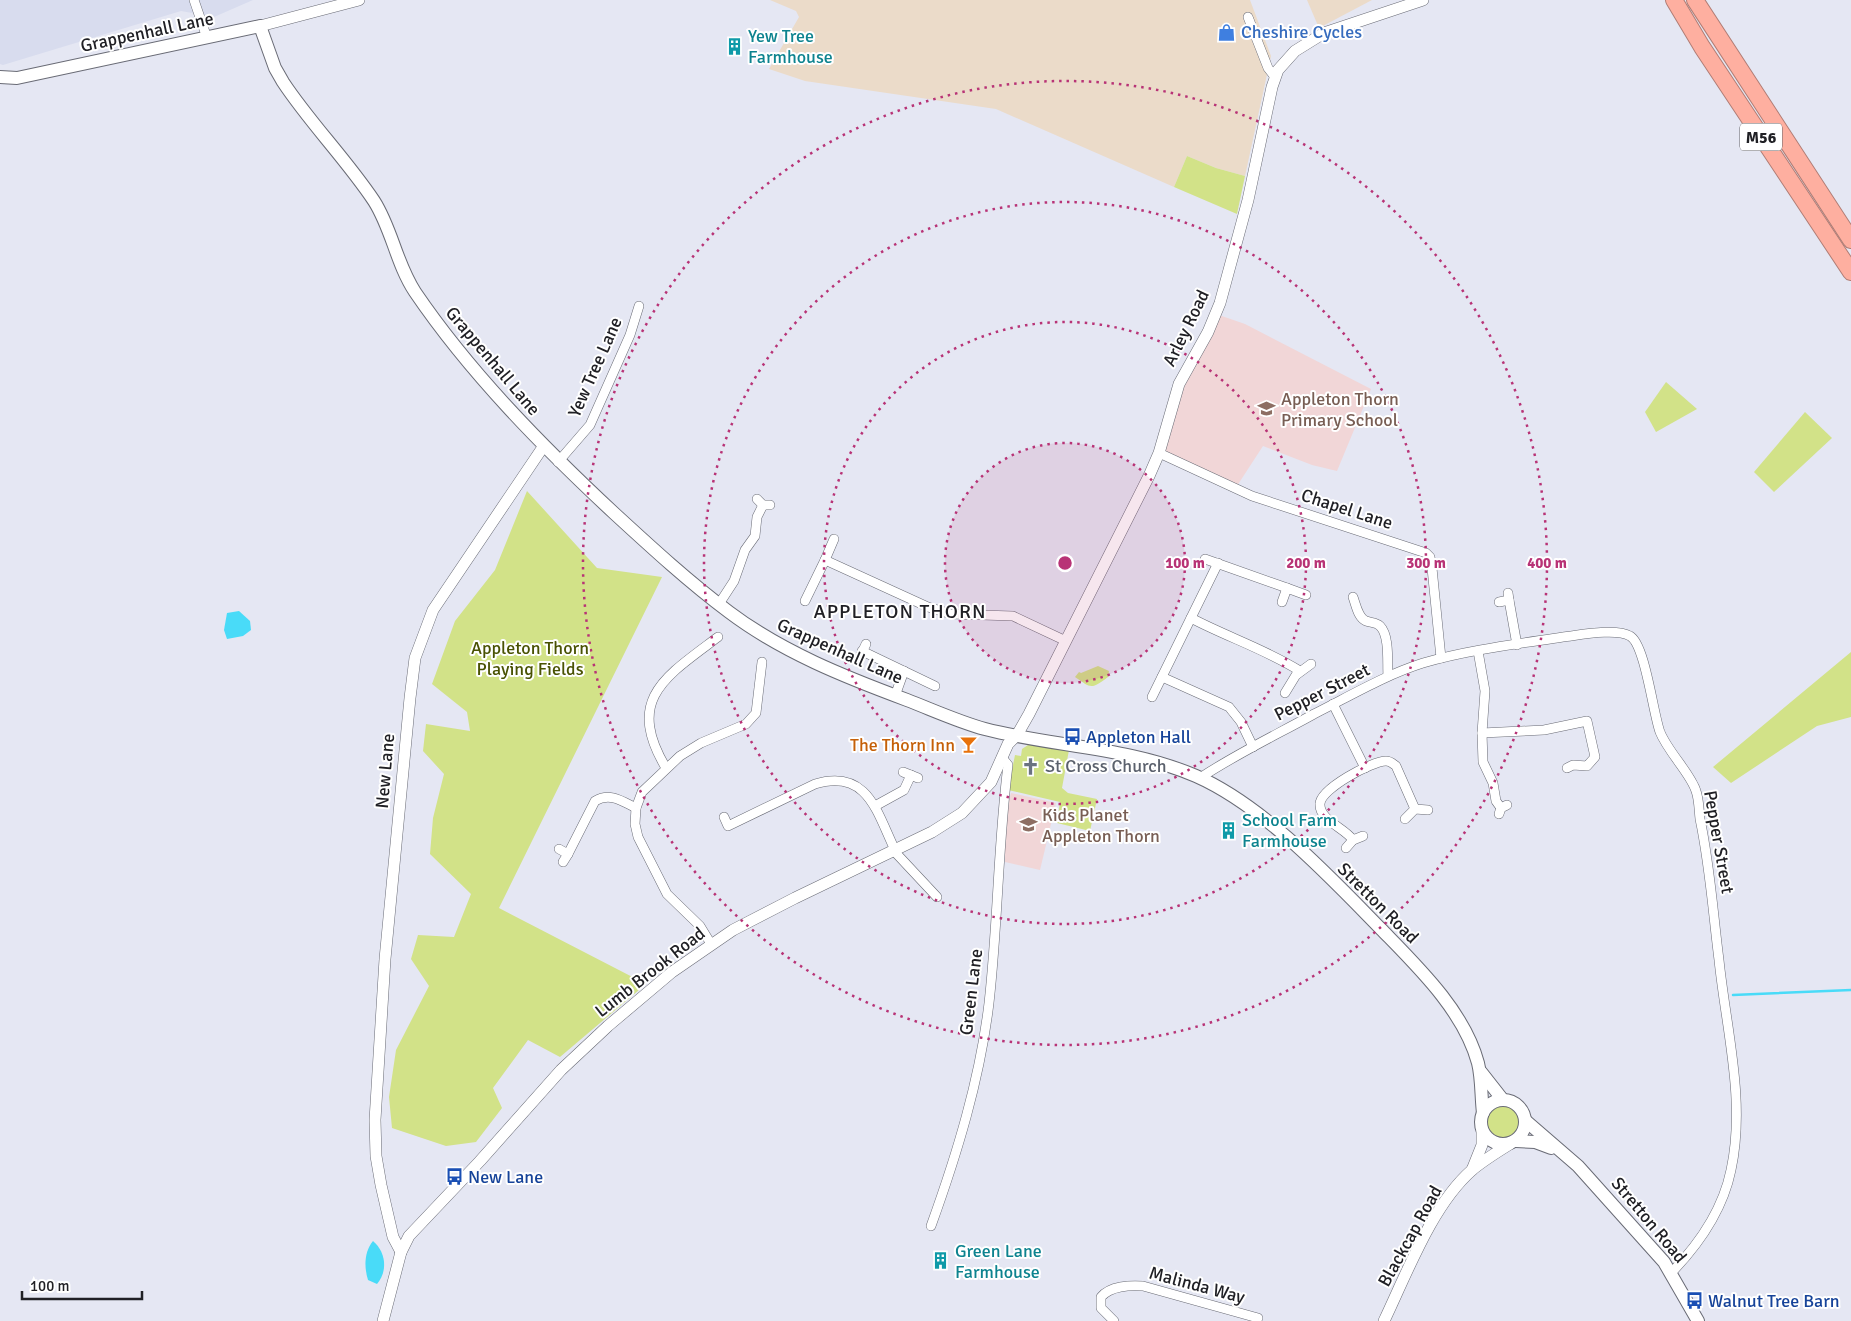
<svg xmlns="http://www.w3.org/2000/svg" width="1851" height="1321" font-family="Signika,sans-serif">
<rect width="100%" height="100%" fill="#e5e7f3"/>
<polygon fill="#d8dcee" points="0,0 253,0 214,17 181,11 3,65 0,64"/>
<g fill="#ebdbc9">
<polygon points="770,0 1250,0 1271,56 1245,176 1216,168 1187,156 1174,187 996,109 805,81 769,69 799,17 796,11"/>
<polygon points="1307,0 1372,0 1319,28"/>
</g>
<g fill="#f1d6d7">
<polygon points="1216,314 1245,324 1371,389 1337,471 1312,465 1263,446 1235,489 1159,453 1168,420"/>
<polygon points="1011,793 1056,803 1040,870 1005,862 1005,815"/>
</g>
<g fill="#d2e288">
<polygon points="1187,156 1216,168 1245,176 1237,214 1174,187"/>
<polygon points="1666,382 1697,409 1656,432 1645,412"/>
<polygon points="1805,412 1832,438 1774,492 1754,472"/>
<polygon points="527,491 597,568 662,577 499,908 646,984 560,1057 528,1040 493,1088 502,1108 476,1142 446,1146 392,1128 389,1097 396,1050 429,986 411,959 418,935 454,937 471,894 430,854 433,818 444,774 423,751 426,724 470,731 467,712 432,684 455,621 495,570"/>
<polygon points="1851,652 1851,717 1817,726 1731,783 1713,767"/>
<path d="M1098,666L1109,671L1108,677C1091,690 1091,688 1075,677L1079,672L1081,673Z"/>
<polygon points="1031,743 1069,750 1062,788 1068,793 1097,799 1090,831 1057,823 1060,802 1008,790 1015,755 1021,756 1022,749"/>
<circle cx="1504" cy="1123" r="18"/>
</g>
<g fill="#49dbf8">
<polygon points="239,611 250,621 251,630 243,636 227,639 224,630 227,613"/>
<path d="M373,1241C386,1252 388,1271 377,1284L368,1280C364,1267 364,1252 373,1241Z"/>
</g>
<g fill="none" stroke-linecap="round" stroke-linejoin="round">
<polyline stroke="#49dbf8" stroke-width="2.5" points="1733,995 1851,990"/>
<defs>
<g id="minor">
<polyline points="194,0 207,38"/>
<polyline points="1248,17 1268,68 1275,77"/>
<polyline points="1159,453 1252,496 1426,553 1430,557 1432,568 1441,658"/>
<polyline points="558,462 590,425 630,335 639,306"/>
<polyline points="757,499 763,505 770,505"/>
<polyline points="834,539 825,560 928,607 951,614 1013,616 1066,641"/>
<polyline points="1205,559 1287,588"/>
<path d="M1353,597C1356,605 1358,618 1366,621C1371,623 1376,622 1380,626C1390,636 1387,663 1388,676"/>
<polyline points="1509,600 1517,645"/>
<polyline points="805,601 825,560"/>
<polyline points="1282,602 1287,588 1306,595"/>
<polyline points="1499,602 1509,600 1508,593"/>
<polyline points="719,604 734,581 745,550 755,536 757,517 763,505"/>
<path d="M1191,618C1227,637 1265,649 1300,671"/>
<polyline points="862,651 935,686"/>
<polyline points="1478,651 1485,691 1482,733 1483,762 1493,783 1496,801 1501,808"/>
<polyline points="859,659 866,644"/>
<polyline points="1162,677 1229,707 1241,722 1253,747"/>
<polyline points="1285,693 1296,675 1311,664"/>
<polyline points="895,696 904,671"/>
<polyline points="1152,697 1218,563"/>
<polyline points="1333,704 1365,768"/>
<polyline points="1482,733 1544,730 1587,721 1595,757 1587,766 1573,765 1567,768"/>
<path d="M666,768C625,699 665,677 718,637"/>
<polyline points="903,772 918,778"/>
<path d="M1200,778C1236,754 1276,735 1314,714C1350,696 1385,675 1423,663C1467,650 1517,644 1563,637C1580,635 1616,628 1630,636C1645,644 1653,713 1660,732C1668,752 1691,774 1696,791C1699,799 1699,810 1700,819C1710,866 1713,913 1719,960C1726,1029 1746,1101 1731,1170C1723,1209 1699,1244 1672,1272"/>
<polyline points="875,806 904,790 911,775"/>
<polyline points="1499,814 1501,808 1507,805"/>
<path d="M724,817L728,826L815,784C868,768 877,813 895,850"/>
<polyline points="1405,819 1415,809 1428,810"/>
<path d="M1353,840C1345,828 1319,820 1320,804C1320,789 1372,761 1386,761C1391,761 1393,764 1396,766L1415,809"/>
<polyline points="1346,848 1353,840 1363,836"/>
<polyline points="559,849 568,854 563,862"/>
<polyline points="894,851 937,897"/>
<path d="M568,854L595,801C610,792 622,801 636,808"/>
<polyline points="711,944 700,926 667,894 638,837 635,824 636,808 642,792 680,756 701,743 746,724 756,713 762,662"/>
<path d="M931,1226C957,1154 980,1079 989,1003C998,923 998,844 1008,765L1003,759"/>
<path d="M1114,1321L1101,1308V1297C1110,1286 1130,1285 1143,1286L1258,1318L1256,1321"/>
</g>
<g id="tertiary">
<polyline points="260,26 359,0"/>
<polyline points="1472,1170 1482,1145 1482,1130"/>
<polyline points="401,1252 393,1237 381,1185 376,1156 375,1120 385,959 410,698 415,658 433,610 543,447"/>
<polyline points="383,1321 401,1252 409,1236 480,1161 561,1070 608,1026 672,972 733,930 795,898 932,832 962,813 991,782 1008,744 1017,735 1029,714 1149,476 1159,453 1179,384 1208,332 1220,303 1248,200 1272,87 1278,70 1295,51 1324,33 1423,0"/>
<path d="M1384,1321C1407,1273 1432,1205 1472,1170C1484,1160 1497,1152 1510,1144"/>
</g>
<g id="secondary">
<path d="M0,77L17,78L260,26L275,68L283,82C310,123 346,159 374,201C392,229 396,263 415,292C470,373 543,447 615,514C652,548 689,582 729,612C782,652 845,677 907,700C933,710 959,722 985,729C1055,747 1129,747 1196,776C1264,806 1330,877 1381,929C1418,967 1464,1011 1478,1063C1482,1079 1481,1097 1483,1113"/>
<polyline points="1481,1072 1503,1100"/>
<circle cx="1503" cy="1122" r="22"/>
<polyline points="1526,1121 1578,1166 1664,1262 1698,1321"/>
<polyline points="1516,1141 1535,1142 1551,1148"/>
</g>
<g id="motorway">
<polyline points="1674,0 1702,47 1851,272"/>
<polyline points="1695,0 1851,240"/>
</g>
</defs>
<use href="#minor" stroke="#696b75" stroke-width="10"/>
<use href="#tertiary" stroke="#696b75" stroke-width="12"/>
<use href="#secondary" stroke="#696b75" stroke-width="14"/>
<use href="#motorway" stroke="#b07d75" stroke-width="18"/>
<use href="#minor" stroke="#fff" stroke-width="9"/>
<use href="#tertiary" stroke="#fff" stroke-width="11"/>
<use href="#secondary" stroke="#fff" stroke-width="12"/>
<use href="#motorway" stroke="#feafa0" stroke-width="16"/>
</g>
<circle cx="1065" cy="563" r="120" fill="#b83376" fill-opacity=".12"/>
<g fill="none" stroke="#b83376" stroke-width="2.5" stroke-dasharray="2.5 5">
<circle cx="1065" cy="563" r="120"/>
<circle cx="1065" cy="563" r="241"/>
<circle cx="1065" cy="563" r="361"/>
<circle cx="1065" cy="563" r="482"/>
</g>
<defs>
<symbol id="shop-bare" viewBox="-9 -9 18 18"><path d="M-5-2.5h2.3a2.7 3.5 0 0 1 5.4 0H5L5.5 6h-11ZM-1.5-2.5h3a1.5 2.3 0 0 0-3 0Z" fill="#3f7fe0" stroke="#fff" stroke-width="2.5" paint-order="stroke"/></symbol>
<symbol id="building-bare" viewBox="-9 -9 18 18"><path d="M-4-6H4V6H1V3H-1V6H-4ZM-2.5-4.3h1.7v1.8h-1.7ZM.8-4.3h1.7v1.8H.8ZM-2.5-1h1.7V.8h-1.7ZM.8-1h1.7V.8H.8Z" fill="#0f9aa8" stroke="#fff" stroke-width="2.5" paint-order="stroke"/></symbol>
<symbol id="school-bare" viewBox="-9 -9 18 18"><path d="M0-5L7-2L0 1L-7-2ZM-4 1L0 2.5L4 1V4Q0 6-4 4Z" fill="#8d6e63" stroke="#fff" stroke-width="2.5" paint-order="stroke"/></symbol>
<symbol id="bus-bare" viewBox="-9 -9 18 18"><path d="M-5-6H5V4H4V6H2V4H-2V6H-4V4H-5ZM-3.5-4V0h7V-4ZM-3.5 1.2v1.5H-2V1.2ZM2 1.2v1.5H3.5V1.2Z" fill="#1a4fb4" stroke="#fff" stroke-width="2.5" paint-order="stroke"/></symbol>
<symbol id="bar-bare" viewBox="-9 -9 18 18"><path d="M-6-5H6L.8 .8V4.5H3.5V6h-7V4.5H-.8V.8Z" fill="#e8710a" stroke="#fff" stroke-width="2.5" paint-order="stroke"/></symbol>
<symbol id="church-bare" viewBox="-9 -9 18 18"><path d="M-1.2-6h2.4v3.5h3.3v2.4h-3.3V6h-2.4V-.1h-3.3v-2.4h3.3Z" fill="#6b7280" stroke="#fff" stroke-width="2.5" paint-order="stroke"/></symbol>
</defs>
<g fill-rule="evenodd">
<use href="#shop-bare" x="1214" y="20" width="25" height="25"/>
<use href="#building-bare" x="722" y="34" width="25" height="25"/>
<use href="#school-bare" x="1254" y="396" width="25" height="25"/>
<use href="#bus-bare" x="1060" y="724" width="25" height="25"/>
<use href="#bar-bare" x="956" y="732" width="25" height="25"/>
<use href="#church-bare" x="1018" y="754" width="25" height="25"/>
<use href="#school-bare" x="1016" y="812" width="25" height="25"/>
<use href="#building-bare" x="1216" y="818" width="25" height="25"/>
<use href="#bus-bare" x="442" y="1164" width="25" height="25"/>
<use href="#building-bare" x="928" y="1248" width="25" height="25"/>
<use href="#bus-bare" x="1682" y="1288" width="25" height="25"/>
</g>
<g text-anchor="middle" stroke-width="4" stroke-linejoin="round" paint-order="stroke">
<rect fill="#fff" stroke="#636366" stroke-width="1" x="1740" y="123.5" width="42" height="27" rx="4"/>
<g font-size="16" font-weight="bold" fill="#202025">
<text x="1761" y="143">M56</text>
</g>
<g font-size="18" fill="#202025" stroke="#fff">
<text transform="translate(147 32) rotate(-12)" y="6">Grappenhall Lane</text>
<text transform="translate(1186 328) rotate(-64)" y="6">Arley Road</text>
<text transform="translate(493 361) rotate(50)" y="6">Grappenhall Lane</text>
<text transform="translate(595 367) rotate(-66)" y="6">Yew Tree Lane</text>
<text transform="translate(1347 509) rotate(18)" y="6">Chapel Lane</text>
<text transform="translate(840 651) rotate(24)" y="6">Grappenhall Lane</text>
<text transform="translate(1322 692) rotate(-27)" y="6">Pepper Street</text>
<text transform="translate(385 771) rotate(-85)" y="6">New Lane</text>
<text transform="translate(1719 842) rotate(80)" y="6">Pepper Street</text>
<text transform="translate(1378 903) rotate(45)" y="6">Stretton Road</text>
<text transform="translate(650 972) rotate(-38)" y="6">Lumb Brook Road</text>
<text transform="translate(971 992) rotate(-83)" y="6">Green Lane</text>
<text transform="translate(1649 1220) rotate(50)" y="6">Stretton Road</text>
<text transform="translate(1410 1236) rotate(-61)" y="6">Blackcap Road</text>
<text transform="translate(1197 1285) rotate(15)" y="6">Malinda Way</text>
</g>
<g font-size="18" fill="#366cbe" stroke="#fff" text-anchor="start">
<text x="1241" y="38">Cheshire Cycles</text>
</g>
<g font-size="18" fill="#0d838f" stroke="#fff" text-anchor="start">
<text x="748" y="42">Yew Tree<tspan x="748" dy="21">Farmhouse</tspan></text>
<text x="1242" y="826">School Farm<tspan x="1242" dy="21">Farmhouse</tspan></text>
<text x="955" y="1257">Green Lane<tspan x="955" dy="21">Farmhouse</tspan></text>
</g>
<g font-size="18" fill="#785e54" stroke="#fff" text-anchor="start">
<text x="1281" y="405">Appleton Thorn<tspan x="1281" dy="21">Primary School</tspan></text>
<text x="1042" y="821">Kids Planet<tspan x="1042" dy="21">Appleton Thorn</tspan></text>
</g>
<g font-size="18" fill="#495203" stroke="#fff">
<text x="530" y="654">Appleton Thorn<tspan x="530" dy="21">Playing Fields</tspan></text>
</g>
<g font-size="18" fill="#164399" stroke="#fff" text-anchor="start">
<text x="1086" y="743">Appleton Hall</text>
<text x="468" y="1183">New Lane</text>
<text x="1708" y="1307">Walnut Tree Barn</text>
</g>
<g font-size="18" fill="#c56008" stroke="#fff" text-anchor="end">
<text x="955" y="751">The Thorn Inn</text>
</g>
<g font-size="18" fill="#5b616d" stroke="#fff" text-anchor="start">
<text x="1045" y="772">St Cross Church</text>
</g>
<g font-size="20" letter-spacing="1" fill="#202025" stroke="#fff">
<text x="900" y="618">APPLETON THORN</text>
</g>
</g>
<circle cx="1065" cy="563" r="8" fill="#b83376" stroke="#fff" stroke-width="2.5"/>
<g font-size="15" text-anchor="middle" font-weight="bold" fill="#b83376" stroke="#fff" stroke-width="4" stroke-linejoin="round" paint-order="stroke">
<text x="1185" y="568">100 m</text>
<text x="1306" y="568">200 m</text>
<text x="1426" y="568">300 m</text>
<text x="1547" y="568">400 m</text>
</g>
<path d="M22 1291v8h120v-8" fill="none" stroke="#202025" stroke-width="2.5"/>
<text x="30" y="1291" font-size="15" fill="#202025" stroke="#ffffff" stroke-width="4" paint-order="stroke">100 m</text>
</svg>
